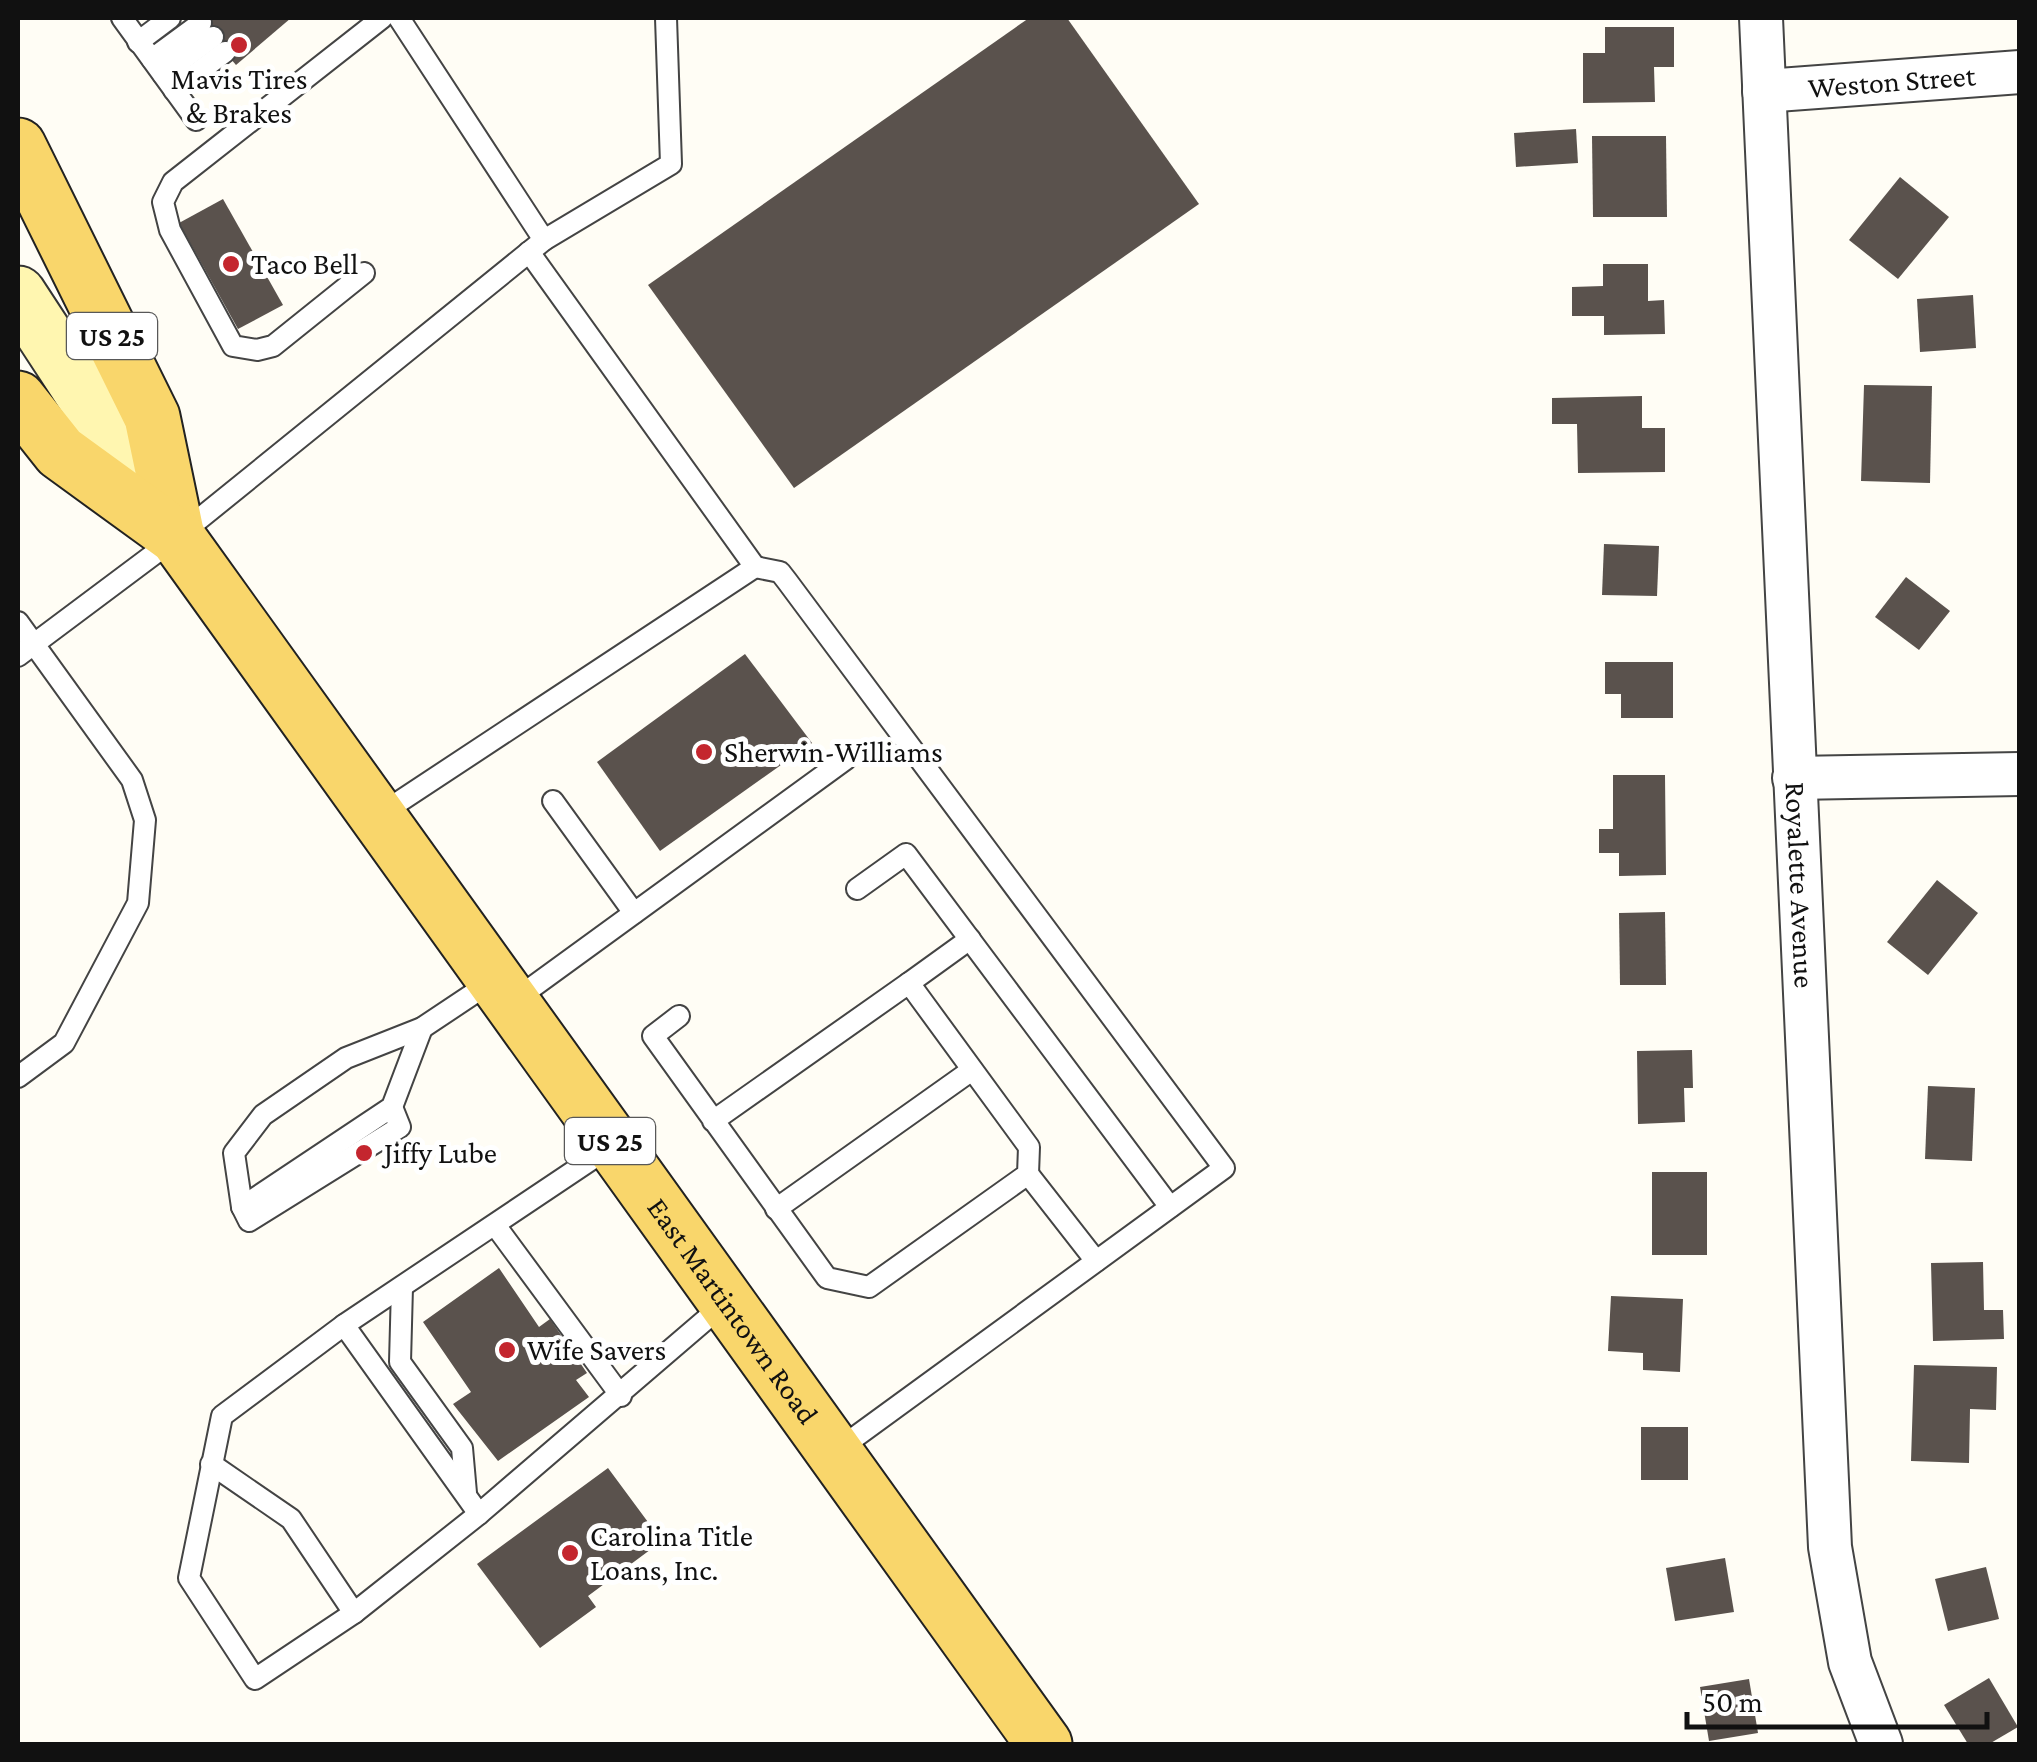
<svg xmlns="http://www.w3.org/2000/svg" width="2037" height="1762" font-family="'Crimson Pro',serif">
<rect width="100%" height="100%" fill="#fffdf5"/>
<g fill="#5a524d">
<polygon points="196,18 291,18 236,65"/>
<polygon points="1029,18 1067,18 1199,204 794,488 648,285"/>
<polygon points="1605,27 1674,27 1674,67 1654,67 1655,102 1583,103 1583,53 1605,53"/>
<polygon points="1576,129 1578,163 1516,167 1514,133"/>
<polygon points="1592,136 1666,136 1667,217 1593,217"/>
<polygon points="1900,177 1949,217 1898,279 1849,240"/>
<polygon points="223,199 283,305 238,329 179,223"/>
<polygon points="1603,264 1648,264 1648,301 1664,300 1665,334 1604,335 1604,316 1572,316 1572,287 1603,286"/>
<polygon points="1973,295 1976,348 1920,352 1917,299"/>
<polygon points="1864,385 1932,386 1930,483 1861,481"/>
<polygon points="1642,396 1642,428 1665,428 1665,472 1578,473 1577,424 1552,424 1552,398"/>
<polygon points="1604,544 1659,546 1657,596 1602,595"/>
<polygon points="1906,577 1950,611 1919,650 1875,617"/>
<polygon points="745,654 812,743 660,851 597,762"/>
<polygon points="1605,662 1673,662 1673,718 1621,718 1621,694 1605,694"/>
<polygon points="1613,775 1665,775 1666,875 1619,876 1619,853 1599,853 1599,829 1613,829"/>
<polygon points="1937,880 1978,913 1928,975 1887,942"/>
<polygon points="1665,912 1666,985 1620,985 1619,913"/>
<polygon points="1692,1050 1693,1088 1684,1088 1685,1122 1638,1124 1637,1051"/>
<polygon points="1928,1086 1975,1088 1972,1161 1925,1159"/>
<rect x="1652" y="1172" width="55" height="83"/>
<polygon points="1983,1262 1984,1310 2003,1310 2004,1339 1933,1341 1931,1263"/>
<polygon points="499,1268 539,1327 550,1319 587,1373 576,1380 589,1397 498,1461 453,1404 471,1392 423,1322"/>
<polygon points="1611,1296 1683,1299 1680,1372 1643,1370 1643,1353 1608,1351"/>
<polygon points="1914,1365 1997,1367 1996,1410 1970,1409 1969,1463 1911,1461"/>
<rect x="1641" y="1427" width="47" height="53"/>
<polygon points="608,1468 662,1541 588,1596 596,1607 540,1648 477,1564"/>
<polygon points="1725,1558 1734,1612 1675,1621 1666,1568"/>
<polygon points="1986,1567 1999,1619 1948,1631 1935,1579"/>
<polygon points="1989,1678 2018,1727 1989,1744 1968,1744 1944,1705"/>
<polygon points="1749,1679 1758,1733 1709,1741 1700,1687"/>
</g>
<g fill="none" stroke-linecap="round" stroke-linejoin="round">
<defs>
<g id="service">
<polyline points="122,18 196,120"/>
<polyline points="399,18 544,240 671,164 666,18"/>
<polyline points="138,42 170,18"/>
<polyline points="152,59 201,23"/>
<polyline points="163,74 213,37"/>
<polyline points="174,90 225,52"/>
<polyline points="364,273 273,346 257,350 233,346 170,230 163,202 173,182 382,18"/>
<polyline points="755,567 780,572 787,581 1224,1168 836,1451"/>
<polyline points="18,622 132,780 145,820 138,903 64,1043 18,1077"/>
<polyline points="18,656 177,537 544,240"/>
<polyline points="553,801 634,913"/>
<polyline points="379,815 755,567 529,252"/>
<polyline points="857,889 906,854 1170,1207"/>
<polyline points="909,983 970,939"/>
<polyline points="512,1002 846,759"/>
<polyline points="679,1016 653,1036 827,1278 869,1287 1028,1174 1029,1147 909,983 713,1121"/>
<polyline points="392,1107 400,1127 249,1221 242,1207 234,1153 263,1115 346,1058 422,1028 491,982"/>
<polyline points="610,1147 344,1325 479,1514 724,1304"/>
<polyline points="1028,1174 1096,1261"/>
<polyline points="242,1207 392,1107 422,1028"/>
<polyline points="776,1209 972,1070"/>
<polyline points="495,1225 621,1396"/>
<polyline points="402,1287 400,1362 462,1448 466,1493"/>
<polyline points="344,1325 222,1416 189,1578 255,1679 354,1613 479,1514"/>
<polyline points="211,1464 291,1519 354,1613"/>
</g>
<g id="minor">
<path id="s1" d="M1761,18L1830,1547L1850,1662L1881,1744"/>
<path id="s2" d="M1764,91L2020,72"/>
<polyline points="1794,778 2020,774"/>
</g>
<polyline id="secondary" points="18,294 175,534"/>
<g id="primary">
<polyline points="18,146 152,417 177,537"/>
<path id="s3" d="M18,399L60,452L177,537L1044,1744"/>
</g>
</defs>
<use href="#service" stroke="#444" stroke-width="24"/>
<use href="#minor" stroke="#444" stroke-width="46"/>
<use href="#secondary" stroke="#333" stroke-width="59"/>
<use href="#primary" stroke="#222" stroke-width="59"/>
<use href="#service" stroke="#fff" stroke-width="20"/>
<use href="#minor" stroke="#fff" stroke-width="42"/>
<use href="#secondary" stroke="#fff6b0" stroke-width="55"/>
<use href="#primary" stroke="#f9d66b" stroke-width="55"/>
</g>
<g fill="#c4262e" stroke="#fff" stroke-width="4">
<circle cx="239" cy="45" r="10"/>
<circle cx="231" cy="264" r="10"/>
<circle cx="704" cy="752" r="10"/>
<circle cx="364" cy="1153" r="10"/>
<circle cx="507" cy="1350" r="10"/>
<circle cx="570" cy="1553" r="10"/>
</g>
<g text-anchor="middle" stroke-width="10" stroke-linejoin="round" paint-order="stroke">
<g fill="#fff" stroke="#585858" stroke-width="2.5">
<rect x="67" y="313" width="90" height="46" rx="8"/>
<rect x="565" y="1118" width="90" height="46" rx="8"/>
</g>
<g font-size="28" font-weight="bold" fill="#111">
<text x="112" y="346">US 25</text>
<text x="610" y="1151">US 25</text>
</g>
<g font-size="30" fill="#111" stroke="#fff" text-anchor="start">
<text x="239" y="89" text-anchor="middle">Mavis Tires<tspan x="239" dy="34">&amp; Brakes</tspan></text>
<text x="251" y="274">Taco Bell</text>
<text x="724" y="762">Sherwin-Williams</text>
<text x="384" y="1163">Jiffy Lube</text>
<text x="527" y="1360">Wife Savers</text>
<text x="590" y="1546">Carolina Title<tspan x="590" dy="34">Loans, Inc.</tspan></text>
</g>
<g font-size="30" fill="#111" stroke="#fff">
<text dy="10" stroke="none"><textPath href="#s2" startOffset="128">Weston Street</textPath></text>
<text dy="10" stroke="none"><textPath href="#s1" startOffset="868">Royalette Avenue</textPath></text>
<text dy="10" stroke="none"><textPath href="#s3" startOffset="1165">East Martintown Road</textPath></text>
</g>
</g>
<rect width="2037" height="1762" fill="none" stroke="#111111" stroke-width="40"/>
<path d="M1687 1712v15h300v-15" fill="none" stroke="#111111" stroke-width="5"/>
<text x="1702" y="1712" font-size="30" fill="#111111" stroke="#ffffff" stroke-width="8" paint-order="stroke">50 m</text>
</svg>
